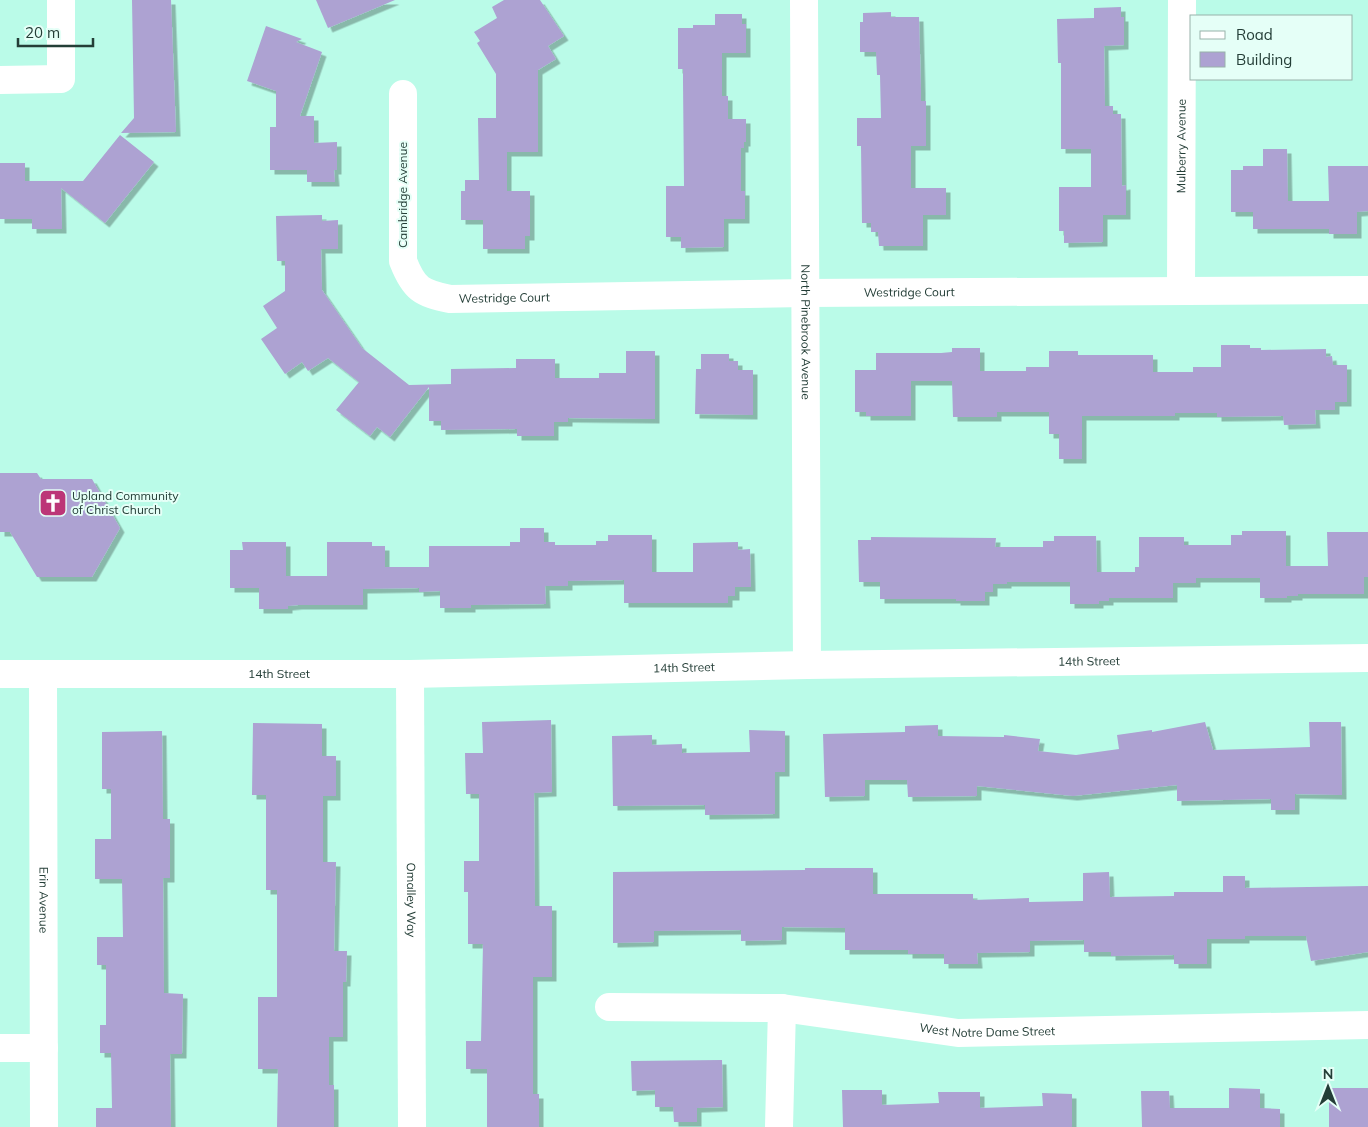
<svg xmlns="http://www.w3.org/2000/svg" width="1368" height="1127" font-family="Mulish,sans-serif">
<defs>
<filter id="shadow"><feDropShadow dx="4.5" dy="4.5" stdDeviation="0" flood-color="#0004"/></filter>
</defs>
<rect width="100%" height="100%" fill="#bafbe8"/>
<g fill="#ada2d2" filter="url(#shadow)">
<polygon points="132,0 171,0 176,132 121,133 134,118"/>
<polygon points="316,0 395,0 328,28"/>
<polygon points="504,0 540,0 564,36 548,46 556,59 538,70 538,152 507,152 507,191 530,191 530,236 525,236 525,249 483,249 483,220 461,220 461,191 465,191 465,180 479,180 478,118 496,118 496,74 477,43 480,41 474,32 497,18 492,7"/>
<polygon points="1121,7 1121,17 1124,17 1124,45 1104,46 1105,106 1113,106 1113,114 1121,114 1122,186 1126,185 1126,215 1103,215 1103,242 1064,243 1064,231 1059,231 1059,187 1091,187 1091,149 1061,149 1061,63 1058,63 1057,19 1094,18 1094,8"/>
<polygon points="891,12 891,17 919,17 921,89 921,101 926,101 926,146 911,146 911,188 946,188 946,215 923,215 923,246 879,246 878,232 871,232 871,223 862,223 861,146 857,146 857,118 881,118 880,75 877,75 876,52 860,52 860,22 863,22 863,13"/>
<polygon points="715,14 742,14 742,24 746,24 746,53 722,53 722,96 728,96 728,119 746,119 746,142 744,142 744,148 741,148 741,191 745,191 745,219 724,219 724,247 681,248 681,237 666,237 666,186 684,186 683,81 683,69 678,69 678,28 693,28 693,25 715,25"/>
<polygon points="266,26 302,39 296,42 322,52 300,116 314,116 314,143 337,142 337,170 334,170 335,182 307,182 307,170 270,170 270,127 276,127 276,91 247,81"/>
<polygon points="120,135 154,162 105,223 61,188 62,229 32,229 32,219 0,219 0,163 25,163 25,181 83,181"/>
<polygon points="1263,149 1287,149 1288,201 1329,201 1328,166 1368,166 1368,211 1357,212 1357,234 1329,234 1329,229 1253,229 1253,212 1231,212 1231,170 1243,170 1243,166 1263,166"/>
<polygon points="322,215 322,221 338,220 338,249 321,249 322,290 362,348 409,385 451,384 451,369 516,368 516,359 555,359 555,378 599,378 599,373 626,373 626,351 655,351 655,419 568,418 568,422 554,422 554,436 517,436 517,429 441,430 441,421 429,421 429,387 390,437 377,427 370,436 336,410 359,382 328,358 308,371 302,362 285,374 261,339 277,328 263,306 285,291 285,261 277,261 276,216"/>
<polygon points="1221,345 1250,345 1250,348 1261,348 1261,350 1326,349 1326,357 1332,356 1333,365 1347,365 1347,402 1335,402 1335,410 1315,410 1316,424 1284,425 1283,416 1217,417 1217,413 1175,413 1175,416 1082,416 1082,459 1059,459 1059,434 1049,434 1049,412 997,412 997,417 953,417 952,381 911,381 911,416 866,416 866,412 855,412 855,370 876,370 876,353 941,353 952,352 952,348 980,348 980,371 1026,371 1026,367 1049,367 1049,351 1078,351 1078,355 1153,355 1153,372 1193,372 1193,367 1221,367"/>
<polygon points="701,354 729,354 729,361 738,361 738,370 753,370 753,415 695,414 696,369 701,369"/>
<polygon points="0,473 37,473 41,479 92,479 120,528 92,577 37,577 10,532 0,532"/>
<polygon points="520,528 544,528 544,542 555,542 555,545 596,545 596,541 608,541 608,535 652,535 652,572 693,572 693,543 738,542 738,550 750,549 751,587 735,587 735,596 728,596 728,603 624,603 624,580 568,581 568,586 545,586 546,604 471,605 471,608 440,608 440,591 419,592 419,588 363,589 363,605 298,605 288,606 288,609 259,609 259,588 230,588 230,550 243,550 242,542 286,542 286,576 327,576 327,542 372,542 372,546 385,546 385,567 429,567 429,546 510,546 510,542 520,542"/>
<polygon points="1242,531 1286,531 1286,566 1328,566 1327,532 1368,532 1368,577 1364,577 1364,594 1298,594 1298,596 1287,596 1287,598 1260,598 1260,578 1196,578 1196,583 1173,583 1173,598 1109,598 1109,601 1099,601 1099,604 1070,604 1070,582 1007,582 1007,584 993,584 993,592 985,592 985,601 956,601 956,599 880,599 880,582 859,582 858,540 871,540 871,537 996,538 995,547 1043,547 1043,541 1054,541 1054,536 1096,536 1097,572 1135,572 1135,567 1139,567 1139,537 1184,537 1184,545 1231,545 1231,535 1242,535"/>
<polygon points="551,720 552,792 534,793 535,906 552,906 552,977 533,977 533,1094 539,1094 539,1127 487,1127 487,1069 466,1069 466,1041 481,1041 483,944 468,944 468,892 464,892 464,861 479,861 479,794 466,794 465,753 483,753 482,722"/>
<polygon points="1205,722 1213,750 1310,747 1309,722 1341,722 1342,795 1295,794 1295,810 1271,810 1271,799 1177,801 1177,785 1073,796 977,786 977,796 908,797 907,780 865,780 865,796 825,797 823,734 905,732 905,726 938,725 938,736 1004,737 1004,735 1040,739 1038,751 1076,755 1119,749 1117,735 1152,730 1152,732"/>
<polygon points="253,723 322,724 322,756 336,756 336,796 323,796 323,862 336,862 334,951 347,951 346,982 343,982 343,1037 329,1037 329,1085 334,1085 334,1127 277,1127 278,1069 258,1069 258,997 277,997 277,890 266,890 266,795 252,795"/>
<polygon points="749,730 785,731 785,772 775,772 775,814 705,815 705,805 613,806 612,736 652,735 652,745 682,744 682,753 750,752"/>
<polygon points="162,731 163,819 170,819 170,878 163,878 164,993 183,994 182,1054 170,1054 171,1127 96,1127 96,1108 112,1108 111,1053 100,1053 100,1025 106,1025 106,965 97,965 97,937 123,937 122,879 95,879 95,839 111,839 111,789 102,789 102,732"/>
<polygon points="805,868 873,868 873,894 973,894 973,900 1029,898 1029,902 1083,901 1083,873 1109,872 1110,897 1174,896 1174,892 1223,892 1223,876 1245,876 1245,888 1368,886 1368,952 1311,961 1306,936 1245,936 1245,939 1207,939 1207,964 1174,964 1174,955 1111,956 1111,952 1084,952 1084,940 1030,941 1030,952 977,953 978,964 944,964 944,954 908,954 908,950 845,950 845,928 782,927 782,940 741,941 741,930 654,931 654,942 613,943 613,872 805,870"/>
<polygon points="722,1060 723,1107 697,1108 697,1122 674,1122 673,1107 655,1107 655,1090 632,1091 631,1061"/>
<polygon points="1229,1088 1260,1089 1260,1108 1280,1109 1280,1127 1142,1127 1141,1091 1169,1091 1170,1108 1229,1108"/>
<rect x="1329" y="1088" width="39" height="39"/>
<polygon points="842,1090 882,1090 882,1105 939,1103 938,1092 980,1092 980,1108 1043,1106 1042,1093 1072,1094 1072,1127 843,1127"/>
</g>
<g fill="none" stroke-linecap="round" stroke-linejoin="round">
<g stroke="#fff" stroke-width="28">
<path id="s1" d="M804,0L807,665"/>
<polyline points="0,80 61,79 61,0"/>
<path id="s2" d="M403,94V261C414,289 421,293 450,299L805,293L1368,290"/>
<path id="s3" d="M1181,291L1182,0"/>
<path id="s4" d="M0,674H410L807,665L1368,658"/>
<path id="s5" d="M43,674L44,1127"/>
<path id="s6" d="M410,674L412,1127"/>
<path id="s7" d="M609,1007L782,1008L958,1033L1368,1025"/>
<polyline points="0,1048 44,1048"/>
<polyline points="779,1127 782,1008"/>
</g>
</g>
<defs>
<symbol id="church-square" viewBox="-11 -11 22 22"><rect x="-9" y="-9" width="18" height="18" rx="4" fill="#bc3677" stroke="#e5fff7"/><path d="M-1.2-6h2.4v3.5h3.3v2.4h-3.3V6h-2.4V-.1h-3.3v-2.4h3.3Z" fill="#fff"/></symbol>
</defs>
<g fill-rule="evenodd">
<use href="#church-square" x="37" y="487" width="32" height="32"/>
</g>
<g text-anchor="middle" stroke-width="4" stroke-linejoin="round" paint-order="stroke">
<g font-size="12" fill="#243e37" stroke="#e5fff7">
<text dy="4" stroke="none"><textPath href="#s3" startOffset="145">Mulberry Avenue</textPath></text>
<text transform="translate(403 195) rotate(-90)" y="4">Cambridge Avenue</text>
<text dy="4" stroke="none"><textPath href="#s2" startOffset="691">Westridge Court</textPath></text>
<text dy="4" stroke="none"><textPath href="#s2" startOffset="286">Westridge Court</textPath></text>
<text dy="4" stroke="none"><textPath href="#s1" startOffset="332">North Pinebrook Avenue</textPath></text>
<text dy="4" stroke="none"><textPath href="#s4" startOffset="1089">14th Street</textPath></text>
<text dy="4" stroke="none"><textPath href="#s4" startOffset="684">14th Street</textPath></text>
<text dy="4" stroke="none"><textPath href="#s4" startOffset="279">14th Street</textPath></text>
<text dy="4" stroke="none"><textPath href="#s5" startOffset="226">Erin Avenue</textPath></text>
<text dy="4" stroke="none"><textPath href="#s6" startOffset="226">Omalley Way</textPath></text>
<text dy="4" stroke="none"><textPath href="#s7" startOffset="380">West Notre Dame Street</textPath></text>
</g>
<g font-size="12" fill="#243e37" stroke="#e5fff7" text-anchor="start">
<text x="72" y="500">Upland Community<tspan x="72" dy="14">of Christ Church</tspan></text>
</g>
</g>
<rect x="1190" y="15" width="162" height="65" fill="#e5fff7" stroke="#98b2aa"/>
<rect x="1200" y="31" width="25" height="8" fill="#ffffff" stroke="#98b2aa"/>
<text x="1236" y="40" font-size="15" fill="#243e37">Road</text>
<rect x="1200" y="52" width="25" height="15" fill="#ada2d2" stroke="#98b2aa"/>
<text x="1236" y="65" font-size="15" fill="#243e37">Building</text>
<g transform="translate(1328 1087)" stroke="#e5fff7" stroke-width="4" paint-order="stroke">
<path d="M0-4L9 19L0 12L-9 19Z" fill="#243e37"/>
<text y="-8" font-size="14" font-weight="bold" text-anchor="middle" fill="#243e37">N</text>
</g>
<path d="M18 38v8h75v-8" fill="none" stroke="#243e37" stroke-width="2.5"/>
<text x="25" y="38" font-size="15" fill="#243e37" stroke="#e5fff7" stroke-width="4" paint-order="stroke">20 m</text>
</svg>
